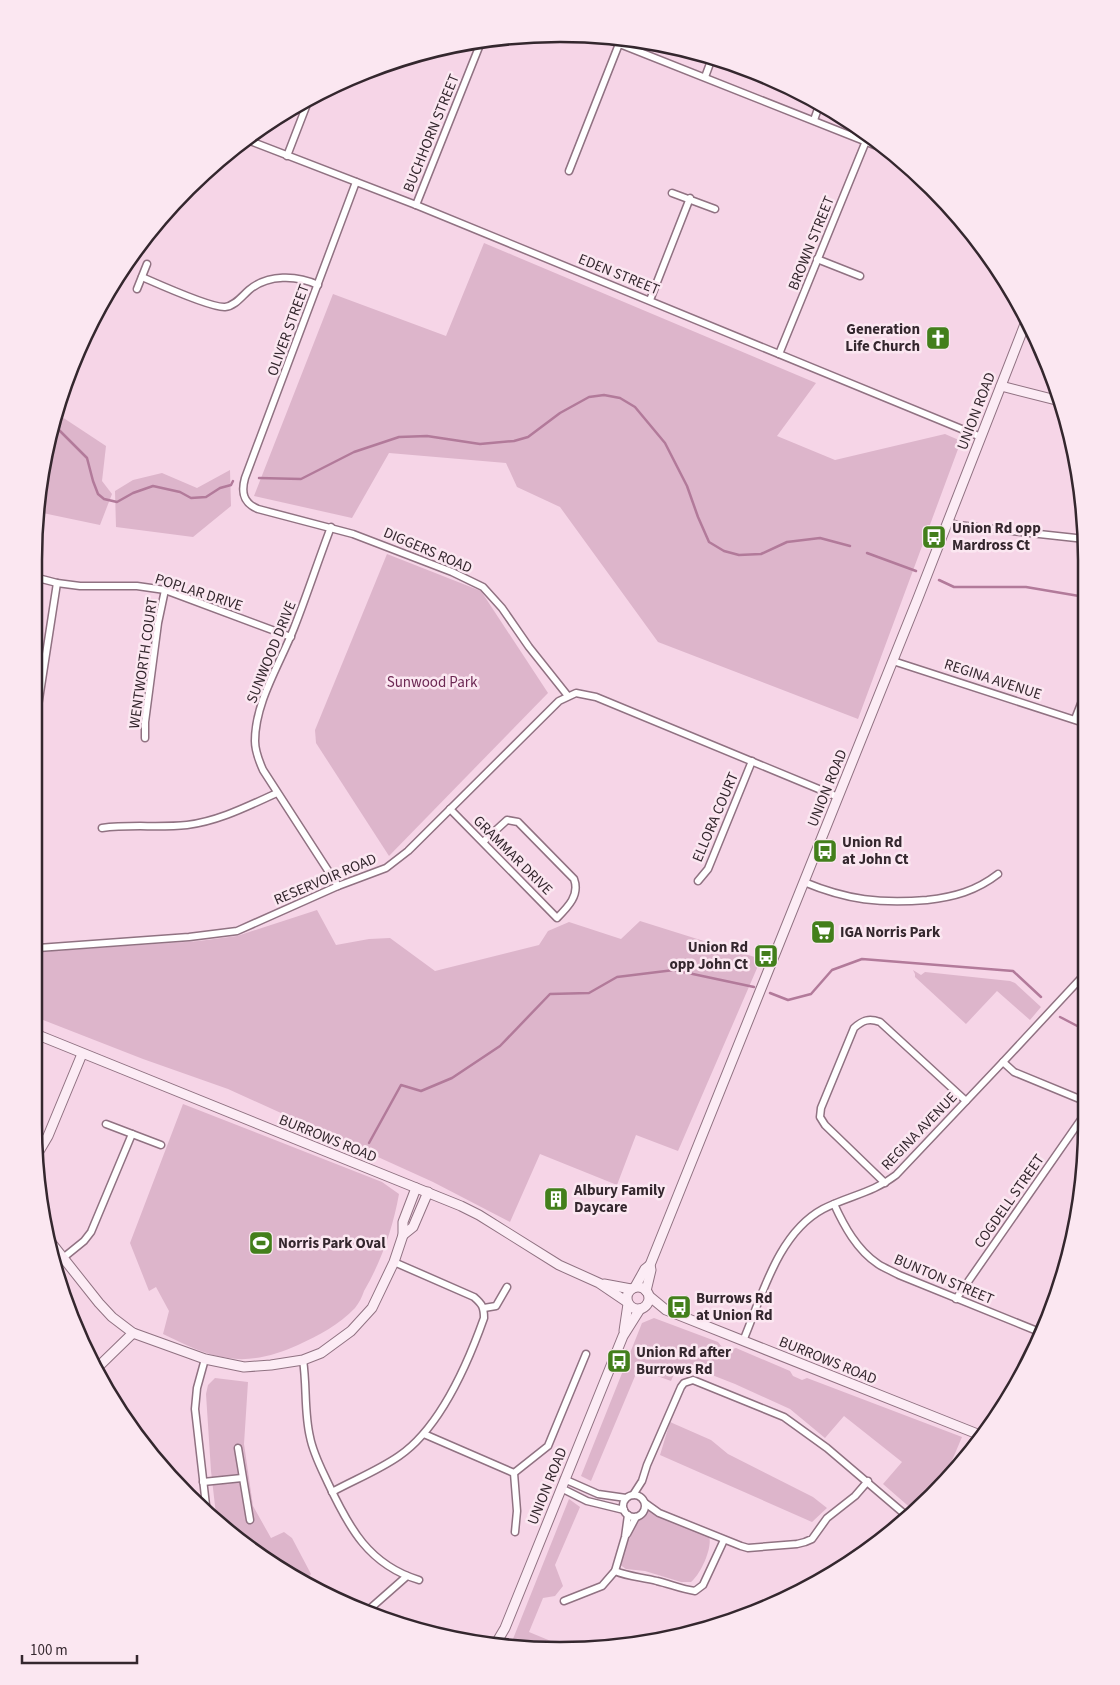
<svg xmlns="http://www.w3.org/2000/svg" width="1120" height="1685" font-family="'Source Sans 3',sans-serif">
<rect width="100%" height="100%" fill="#f6d5e7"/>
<g fill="#ddb5cb">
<polygon points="484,243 816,383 777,436 835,460 945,434 961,441 858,719 658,642 560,507 517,487 506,463 389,453 352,518 254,496 333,294 446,336"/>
<path d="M56,413L106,446L102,481L112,494L100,525L38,512C38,482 45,441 56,413Z"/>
<polygon points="230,470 231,506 193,537 116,527 115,491 133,480 162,473 197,488"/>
<polygon points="387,554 481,591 548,693 389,856 316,743 315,730"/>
<polygon points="317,910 336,945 369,939 390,938 435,971 539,945 548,931 569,922 621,939 640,921 761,959 678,1151 636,1135 617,1185 540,1154 510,1222 433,1182 228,1089 143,1059 38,1018 38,952 199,941 237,936"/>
<polygon points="913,970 921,975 925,972 1010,981 1015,983 1041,1007 1030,1020 997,991 966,1024 915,977 915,974"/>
<path d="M183,1104L382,1182L399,1194C393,1228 381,1262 364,1291C362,1297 359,1303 355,1308C339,1325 319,1335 298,1345C276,1355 251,1362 228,1358C205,1355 184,1344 163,1334L169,1311L156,1287L149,1291L130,1243Z"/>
<path d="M654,1318L718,1342C722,1348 728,1351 736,1348L790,1371L793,1376L802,1380L807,1378L962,1437L942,1484L914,1511L883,1484L902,1462L844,1416L825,1438L790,1409L735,1384L689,1366L674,1374L671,1381L638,1369L591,1481L581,1476L642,1323Z"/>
<polygon points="215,1378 248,1382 244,1444 253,1506 271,1538 284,1532 292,1538 311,1574 306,1581 239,1542 217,1523 211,1471 206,1394 208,1385"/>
<polygon points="670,1422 711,1440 728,1454 813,1497 827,1508 812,1522 660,1455"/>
<polygon points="569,1499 580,1507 555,1565 563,1586 555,1596 543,1598 529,1632 558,1644 552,1650 525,1650 511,1644"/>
<path d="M645,1511H652L709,1536C713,1548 700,1575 691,1582H681L645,1571L626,1569L619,1564L630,1520Z"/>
</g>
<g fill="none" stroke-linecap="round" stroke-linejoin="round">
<g stroke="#b27a9a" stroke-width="2.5">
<polyline points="52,423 87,458 93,481 98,494 104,499 117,502 133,493 153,486 180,492 191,498 206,497 220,488 231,485 233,481"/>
<polyline points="259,478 301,479 354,452 399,437 427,436 480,444 514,441 528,437 560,413 589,397 604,395 620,398 635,407 665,443 687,486 698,517 709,542 724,551 739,555 761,554 787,542 820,538 850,546"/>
<polyline points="867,553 916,571"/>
<polyline points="939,580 954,587 1026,587 1085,597"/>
<polyline points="770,993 788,1000 811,994 832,970 862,959 1013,971 1041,997"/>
<polyline points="1060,1017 1083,1029"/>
<polyline points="369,1143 401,1085 421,1091 452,1078 500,1046 550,994 589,993 617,977 674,970 754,987"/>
</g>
<defs>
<g id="street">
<polyline points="602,37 887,150"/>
<polyline points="705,77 712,58"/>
<polyline points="814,120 820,103"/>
<polyline points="245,139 416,205 981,437"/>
<polyline points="287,156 309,99"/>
<polyline points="569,171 619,44"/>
<path d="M356,182L245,478C241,492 243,503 258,509L353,534L452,572L483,587L502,608L529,647L568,696"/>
<polyline points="672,193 715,209"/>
<polyline points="416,205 481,42"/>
<polyline points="817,259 860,276"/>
<path d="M142,277C158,284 211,308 225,307C235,306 242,296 249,290C268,274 297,275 318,285"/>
<polyline points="137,289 147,264"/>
<polyline points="650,300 690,198"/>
<polyline points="779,354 866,141"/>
<polyline points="948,522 957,525 1085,539"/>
<path d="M331,527C318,561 307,595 294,628C280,664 255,702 255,741C255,751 259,761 263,770L338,886"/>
<polyline points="38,578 57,583 80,586 137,586 165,590 291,637"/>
<polyline points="893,661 1084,723"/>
<polyline points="38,706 57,583"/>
<polyline points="1075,719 1084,696"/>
<polyline points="145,738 145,722 158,623 165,590"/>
<path d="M450,809L557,918C568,907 580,895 574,879L518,822L507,820L483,842"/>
<path d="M102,828C130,824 159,828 187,825C219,821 248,806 277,793"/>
<polyline points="698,881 708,869 752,761"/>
<path d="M804,882C847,900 881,904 927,900C954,897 976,891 998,874"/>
<polyline points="38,948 189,937 237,931 338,886 386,868 408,851 559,701 576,693 596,697 838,797"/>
<polyline points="1003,1062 1014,1072 1082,1100"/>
<polyline points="106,1124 161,1145"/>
<path d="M885,1183L825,1125L820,1117L821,1108L854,1028C863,1020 869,1018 880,1022L966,1101"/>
<path d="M834,1204C844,1226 857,1250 878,1264C884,1268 892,1271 899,1275L1042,1333"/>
<polyline points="63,1258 84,1241 91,1232 132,1134"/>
<polyline points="956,1299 1082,1118"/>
<polyline points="484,1308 496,1306 507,1287"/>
<path d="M743,1341C762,1296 778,1233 823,1209C848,1196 873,1193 896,1175L1003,1062L1083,976"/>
<polyline points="205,1359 197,1388 195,1409 207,1514"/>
<path d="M303,1360C307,1386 304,1412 310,1437C313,1453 321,1468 328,1483C349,1528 369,1565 419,1580"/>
<polyline points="424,1434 514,1473 548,1446 586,1354"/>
<polyline points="238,1448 250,1520"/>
<polyline points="514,1473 517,1511 515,1532"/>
<polyline points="564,1479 598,1494 626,1498"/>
<polyline points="203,1482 242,1478"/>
<polyline points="561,1488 587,1501 624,1510"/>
<path d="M332,1492C354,1480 379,1470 399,1456C440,1428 468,1363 484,1318C484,1307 482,1304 474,1297L394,1262"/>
<circle cx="634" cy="1506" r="11"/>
<polyline points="633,1495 642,1481 647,1465 681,1387 684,1383 693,1380 784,1417 827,1448 908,1517"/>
<polyline points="645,1503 659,1513 741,1546 748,1548 797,1544 805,1542 812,1539 827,1518 855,1496 868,1481"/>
<path d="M628,1515L625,1537L615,1571C629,1577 642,1577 657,1581C670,1584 681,1589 695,1591L703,1585L724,1540"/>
<polyline points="627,1534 636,1517"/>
<polyline points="564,1601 602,1586 615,1571"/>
<polyline points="365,1613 407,1576"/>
</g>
<g id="secondary">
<polyline points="1001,386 1060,401"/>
<polyline points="38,1035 461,1206 479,1215 559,1265 599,1283 627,1302"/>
<polyline points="38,1153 48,1136 82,1054"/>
<polyline points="403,1235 413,1227 428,1192"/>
<polyline points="49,1240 99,1303 112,1317 133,1333 205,1359 244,1367 271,1365 303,1360 321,1353 351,1331 372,1308 394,1262 403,1235 403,1222 416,1188"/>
<polyline points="604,1284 631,1289"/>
<circle cx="638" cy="1298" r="11"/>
<polyline points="635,1287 645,1269 650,1265"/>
<polyline points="646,1291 651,1270 650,1265 918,598 1027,319"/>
<polyline points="649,1296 666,1310 980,1435"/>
<polyline points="624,1331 628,1304"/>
<polyline points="98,1367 133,1333"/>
<polyline points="495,1645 505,1628 623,1336 640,1309"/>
</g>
</defs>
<use href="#street" stroke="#907282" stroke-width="9"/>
<use href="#secondary" stroke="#907282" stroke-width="11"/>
<use href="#street" stroke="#fff" stroke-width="6"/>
<use href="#secondary" stroke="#fcecf5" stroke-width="9"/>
</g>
<defs>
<symbol id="church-square" viewBox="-11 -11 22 22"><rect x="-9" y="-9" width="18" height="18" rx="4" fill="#437f1b" stroke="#fbe7f1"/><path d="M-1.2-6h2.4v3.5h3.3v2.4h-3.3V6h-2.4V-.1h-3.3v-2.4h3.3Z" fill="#fff"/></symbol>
<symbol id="bus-square" viewBox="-11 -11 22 22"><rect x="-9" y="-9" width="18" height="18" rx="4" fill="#437f1b" stroke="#fbe7f1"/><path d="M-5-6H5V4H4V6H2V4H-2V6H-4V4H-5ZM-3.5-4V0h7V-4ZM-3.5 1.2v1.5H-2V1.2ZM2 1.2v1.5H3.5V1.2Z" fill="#fff"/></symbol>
<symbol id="supermarket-square" viewBox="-11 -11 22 22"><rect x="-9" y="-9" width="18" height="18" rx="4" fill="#437f1b" stroke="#fbe7f1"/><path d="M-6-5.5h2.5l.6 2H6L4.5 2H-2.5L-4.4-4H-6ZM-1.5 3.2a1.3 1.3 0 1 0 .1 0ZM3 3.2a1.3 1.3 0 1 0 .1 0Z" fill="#fff"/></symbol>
<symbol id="building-square" viewBox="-11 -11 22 22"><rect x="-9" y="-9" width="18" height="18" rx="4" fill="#437f1b" stroke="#fbe7f1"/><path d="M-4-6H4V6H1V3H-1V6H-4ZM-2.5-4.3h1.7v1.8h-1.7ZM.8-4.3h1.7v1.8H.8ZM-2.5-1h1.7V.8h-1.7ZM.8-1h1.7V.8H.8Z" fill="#fff"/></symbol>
<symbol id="stadium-square" viewBox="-11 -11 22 22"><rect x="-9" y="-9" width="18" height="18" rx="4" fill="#437f1b" stroke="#fbe7f1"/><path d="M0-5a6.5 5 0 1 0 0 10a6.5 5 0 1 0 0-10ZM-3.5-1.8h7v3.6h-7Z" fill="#fff"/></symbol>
</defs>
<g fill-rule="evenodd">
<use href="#church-square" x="924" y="324" width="28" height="28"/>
<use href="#bus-square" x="920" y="523" width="28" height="28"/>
<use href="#bus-square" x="811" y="837" width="28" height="28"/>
<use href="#supermarket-square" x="809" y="918" width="28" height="28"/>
<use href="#bus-square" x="752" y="942" width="28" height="28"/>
<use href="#building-square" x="542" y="1185" width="28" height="28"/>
<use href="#stadium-square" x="247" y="1229" width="28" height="28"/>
<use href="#bus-square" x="665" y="1293" width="28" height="28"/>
<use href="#bus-square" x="605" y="1347" width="28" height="28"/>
</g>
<g text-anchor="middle" stroke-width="5" stroke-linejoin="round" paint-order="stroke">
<g font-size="15" fill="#34272e" stroke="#fbe7f1">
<text transform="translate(431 133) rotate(-68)" y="5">BUCHHORN STREET</text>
<text transform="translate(811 243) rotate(-68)" y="5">BROWN STREET</text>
<text transform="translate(619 274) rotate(22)" y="5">EDEN STREET</text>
<text transform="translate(288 330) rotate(-70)" y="5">OLIVER STREET</text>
<text transform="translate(976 411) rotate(-69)" y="5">UNION ROAD</text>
<text transform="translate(428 550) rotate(23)" y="5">DIGGERS ROAD</text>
<text transform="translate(199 592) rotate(18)" y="5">POPLAR DRIVE</text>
<text transform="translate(271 652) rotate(-68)" y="5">SUNWOOD DRIVE</text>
<text transform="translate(143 663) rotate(-82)" y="5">WENTWORTH COURT</text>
<text transform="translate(993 679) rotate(18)" y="5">REGINA AVENUE</text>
<text transform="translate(827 788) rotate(-68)" y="5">UNION ROAD</text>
<text transform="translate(715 817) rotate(-67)" y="5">ELLORA COURT</text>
<text transform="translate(513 855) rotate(45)" y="5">GRAMMAR DRIVE</text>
<text transform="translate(325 879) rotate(-23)" y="5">RESERVOIR ROAD</text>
<text transform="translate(919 1131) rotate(-46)" y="5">REGINA AVENUE</text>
<text transform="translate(328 1138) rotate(22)" y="5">BURROWS ROAD</text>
<text transform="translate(1009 1201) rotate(-55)" y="5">COGDELL STREET</text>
<text transform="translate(944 1279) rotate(23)" y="5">BUNTON STREET</text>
<text transform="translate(828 1360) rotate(22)" y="5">BURROWS ROAD</text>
<text transform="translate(547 1486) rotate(-68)" y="5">UNION ROAD</text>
</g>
<g font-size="15" font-weight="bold" fill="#34272e" stroke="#fbe7f1" text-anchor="start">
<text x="920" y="334" text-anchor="end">Generation<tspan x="920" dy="17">Life Church</tspan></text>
<text x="952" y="533">Union Rd opp<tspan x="952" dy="17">Mardross Ct</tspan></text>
<text x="842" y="847">Union Rd<tspan x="842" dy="17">at John Ct</tspan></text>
<text x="840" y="937">IGA Norris Park</text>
<text x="748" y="952" text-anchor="end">Union Rd<tspan x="748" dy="17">opp John Ct</tspan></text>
<text x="574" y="1195">Albury Family<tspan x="574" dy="17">Daycare</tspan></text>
<text x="278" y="1248">Norris Park Oval</text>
<text x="696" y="1303">Burrows Rd<tspan x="696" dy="17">at Union Rd</tspan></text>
<text x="636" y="1357">Union Rd after<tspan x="636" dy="17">Burrows Rd</tspan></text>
</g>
<g font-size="15" fill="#6c2853" stroke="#fbe7f1">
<text x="432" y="687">Sunwood Park</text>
</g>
</g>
<path d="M0 0H1120V1685H0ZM560 42H560A518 518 0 0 1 1078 560V1124A518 518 0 0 1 560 1642H560A518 518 0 0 1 42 1124V560A518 518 0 0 1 560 42Z" fill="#fbe7f1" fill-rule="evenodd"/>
<path fill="none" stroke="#34272e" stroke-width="2.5" d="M560 42H560A518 518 0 0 1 1078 560V1124A518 518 0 0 1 560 1642H560A518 518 0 0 1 42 1124V560A518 518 0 0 1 560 42Z"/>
<path d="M22 1655v8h115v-8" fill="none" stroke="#34272e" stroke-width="2.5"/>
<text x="30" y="1655" font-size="15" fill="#34272e" stroke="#fbe7f1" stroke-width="4" paint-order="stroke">100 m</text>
</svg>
